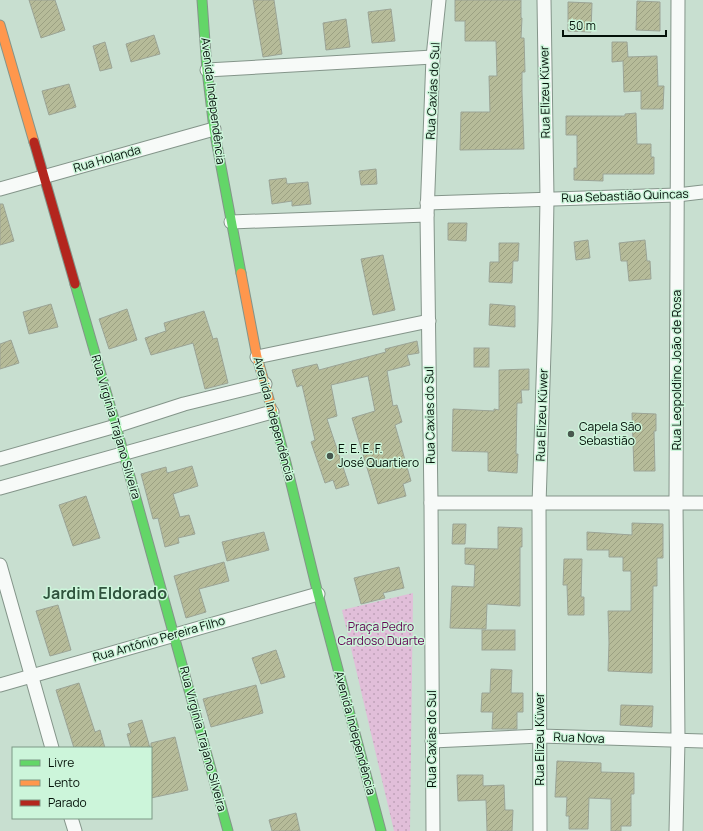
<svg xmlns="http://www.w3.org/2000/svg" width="703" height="831" font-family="Manrope,sans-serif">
<defs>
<pattern id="park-dots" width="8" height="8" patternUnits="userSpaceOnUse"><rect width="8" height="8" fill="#e1bed9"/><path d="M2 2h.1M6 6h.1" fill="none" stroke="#bfa2b9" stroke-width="1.8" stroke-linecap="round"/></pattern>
<pattern id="building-hatch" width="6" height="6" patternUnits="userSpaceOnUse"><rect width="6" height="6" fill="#b6bb99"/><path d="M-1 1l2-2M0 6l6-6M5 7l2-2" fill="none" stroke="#9ba082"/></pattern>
</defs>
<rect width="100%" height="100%" fill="#c8dfd0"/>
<polygon fill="url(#park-dots)" points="413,593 410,831 394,831 342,610"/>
<g fill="url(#building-hatch)" stroke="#9ba496">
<polygon points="29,0 55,0 65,30 41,38"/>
<polygon points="253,0 274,0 282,54 263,57"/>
<polygon points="455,0 521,0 521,18 522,18 521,38 524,38 525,72 522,72 522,92 524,149 460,150 461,112 490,112 489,76 497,76 496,41 465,41 465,21 455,21"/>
<polygon points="637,1 660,2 660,31 636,30"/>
<polygon points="568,2 592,3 591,32 568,31"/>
<polygon points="391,9 395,41 372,43 368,12"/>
<polygon points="346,19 350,47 326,50 323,23"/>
<polygon points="154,35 160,54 131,62 126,44"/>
<polygon points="105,42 112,68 100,71 93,46"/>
<polygon points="612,42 627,42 628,57 657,56 658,86 664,86 663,109 641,109 641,91 624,92 623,61 612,62"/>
<polygon points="69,84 76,107 49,115 42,91"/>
<polygon points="636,113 637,144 651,144 651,157 654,157 654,174 603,174 603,181 574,180 574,168 577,168 577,135 566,135 566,116 625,116 625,114"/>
<polygon points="376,169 377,184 361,185 359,171"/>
<polygon points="286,178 287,184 308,182 311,204 292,206 292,201 272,204 269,180"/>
<polygon points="0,204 3,204 14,241 0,245"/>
<polygon points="448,223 467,223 466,241 448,240"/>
<polygon points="588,240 590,258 576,260 574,242"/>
<polygon points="645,240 647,261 650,261 651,279 629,281 627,261 621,261 619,243"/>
<polygon points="499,243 519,243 518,261 513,261 512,283 489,282 490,262 499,262"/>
<polygon points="383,255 395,310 373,315 361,259"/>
<polygon points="51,304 58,327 29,334 23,312"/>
<polygon points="490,304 515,306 515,327 489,325"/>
<polygon points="127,309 137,340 109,349 99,319"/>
<polygon points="204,311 213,339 217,338 228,383 205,389 193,343 151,355 145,338 166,331 164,323"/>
<polygon points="11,340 19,363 0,369 0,344"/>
<polygon points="417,341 419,353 407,355 410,365 387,371 393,406 397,405 402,422 395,425 411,481 403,484 406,496 378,504 352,418 375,411 368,376 331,385 337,416 327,419 349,485 336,489 333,480 325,483 311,442 315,440 302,385 297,387 292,370 317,364 319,370 386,352 385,349"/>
<rect x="474" y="348" width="15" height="19"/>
<polygon points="529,369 529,390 521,390 522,403 517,403 516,454 518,454 517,473 488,471 488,452 452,451 453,409 494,411 494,409 499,410 499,370"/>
<polygon points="632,413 656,414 656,431 654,431 655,471 634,471"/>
<polygon points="192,466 198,486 173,494 180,517 189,515 195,534 178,538 179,543 165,547 158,518 153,519 141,474 166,467 167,473"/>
<polygon points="86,496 100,538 73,546 59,505"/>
<polygon points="632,523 663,524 663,558 657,558 657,586 653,586 652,673 608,671 609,643 608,611 631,611 631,571 623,571 623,557 609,557 609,550 587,550 587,532 632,535"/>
<polygon points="453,524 466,524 465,544 452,544"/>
<polygon points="498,527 522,528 522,547 520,547 520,606 487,604 486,629 450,628 452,586 474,587 475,565 465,564 465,548 498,549"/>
<polygon points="264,532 269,550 227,561 222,542"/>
<polygon points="564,559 582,559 581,597 584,597 584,615 568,615 567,585 563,585"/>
<polygon points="224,562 229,581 199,589 206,612 186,618 174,576"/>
<polygon points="399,567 404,588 383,593 385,598 361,604 354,578"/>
<polygon points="58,605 71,650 50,656 36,611"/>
<rect x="482" y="630" width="33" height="20"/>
<polygon points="276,650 285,677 261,684 252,658"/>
<polygon points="491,669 512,670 511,693 523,693 523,712 517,712 517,729 492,729 493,712 481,712 482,693 490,693"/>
<polygon points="79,683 95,732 100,730 105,748 74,748 56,690"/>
<polygon points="256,685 263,713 211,727 203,699"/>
<polygon points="621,705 653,706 652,727 620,725"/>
<polygon points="142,720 150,748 131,748 127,734 131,733 128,724"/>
<polygon points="175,737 188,790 151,798 151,743"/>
<polygon points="557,761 601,763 601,772 634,773 634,794 631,794 631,826 621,826 621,831 611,831 611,799 589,798 588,829 569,829 569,816 566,816 567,797 555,797"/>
<polygon points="457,775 483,775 483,786 504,785 505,810 513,810 512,831 487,831 486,800 458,801"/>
<polygon points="296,813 300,831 272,831 269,820"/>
</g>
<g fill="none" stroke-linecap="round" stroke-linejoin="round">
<defs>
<g id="street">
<polyline points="207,70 433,57"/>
<polyline points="0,189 214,129"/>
<polyline points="427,203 677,195 703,192"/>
<polyline points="231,222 427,215"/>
<polyline points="257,357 429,321"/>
<polyline points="0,459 116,426 184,404 265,384"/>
<polyline points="0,488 272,412"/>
<polyline points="431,503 703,503"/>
<polyline points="0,565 52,748"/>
<polyline points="0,685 318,594"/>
<polyline points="432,741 540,736 703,741"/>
<polyline points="71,818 75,831"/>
<polyline points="433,831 431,503 427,215 433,57 439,0"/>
<polyline points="540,831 539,504 545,321 547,198 544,0"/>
<polyline points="676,831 678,740 676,503 678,0"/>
</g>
<g id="fast">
<polyline points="202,0 207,70 214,129 241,273"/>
<polyline points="75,284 116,426 228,831"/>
<polyline points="272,410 286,463 318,594 381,831"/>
</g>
<g id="slow">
<polyline points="0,25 34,142"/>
<polyline points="241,273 257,357 272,410"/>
</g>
<polyline id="jam" points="34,142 75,284"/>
</defs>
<use href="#street" stroke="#84958a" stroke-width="15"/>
<use href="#fast" stroke="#84958a" stroke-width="11"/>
<use href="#slow" stroke="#84958a" stroke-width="11"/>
<use href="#jam" stroke="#84958a" stroke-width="11"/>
<use href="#street" stroke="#f7faf8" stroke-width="13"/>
<use href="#fast" stroke="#63d668" stroke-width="9"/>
<use href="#slow" stroke="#ff974d" stroke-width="9"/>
<use href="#jam" stroke="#b3261e" stroke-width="9"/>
</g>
<g fill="#48584e" stroke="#ccf5da" stroke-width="1.5">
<circle cx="571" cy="434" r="4"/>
<circle cx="330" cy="456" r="4"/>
</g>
<g text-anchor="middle" stroke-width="3" stroke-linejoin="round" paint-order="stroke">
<g font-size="12" fill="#031008" stroke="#ccf5da">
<text transform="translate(433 91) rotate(-87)" y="4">Rua Caxias do Sul</text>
<text transform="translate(545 92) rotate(-91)" y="4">Rua Elizeu Küwer</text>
<text transform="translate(213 101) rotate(83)" y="4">Avenida Independência</text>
<text transform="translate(107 159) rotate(-16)" y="4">Rua Holanda</text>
<text transform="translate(625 196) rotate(-2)" y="4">Rua Sebastião Quincas</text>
<text transform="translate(677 370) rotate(-90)" y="4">Rua Leopoldino João de Rosa</text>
<text transform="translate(430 415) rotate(-91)" y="4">Rua Caxias do Sul</text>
<text transform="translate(542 415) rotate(-88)" y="4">Rua Elizeu Küwer</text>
<text transform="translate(274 419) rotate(75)" y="4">Avenida Independência</text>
<text transform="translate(116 427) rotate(74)" y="4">Rua Virgínia Trajano Silveira</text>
<text transform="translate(159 639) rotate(-16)" y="4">Rua Antônio Pereira Filho</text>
<text transform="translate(355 733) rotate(75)" y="4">Avenida Independência</text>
<text transform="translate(579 738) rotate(2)" y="4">Rua Nova</text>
<text transform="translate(203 739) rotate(75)" y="4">Rua Virgínia Trajano Silveira</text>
<text transform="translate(432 739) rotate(-90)" y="4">Rua Caxias do Sul</text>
<text transform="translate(540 739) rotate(-90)" y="4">Rua Elizeu Küwer</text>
</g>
<g font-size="12" fill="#031008" stroke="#ccf5da" text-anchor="start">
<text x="579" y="431">Capela São<tspan x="579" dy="14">Sebastião</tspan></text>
<text x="338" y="453">E. E. E. F.<tspan x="338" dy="14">José Quartiero</tspan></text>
</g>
<g font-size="12" fill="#650655" stroke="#ccf5da">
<text x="381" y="631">Praça Pedro<tspan x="381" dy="14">Cardoso Duarte</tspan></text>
</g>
<g font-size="16" font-weight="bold" fill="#30543e" stroke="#ccf5da">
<text x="105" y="599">Jardim Eldorado</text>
</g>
</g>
<rect x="12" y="747" width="140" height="72" fill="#ccf5da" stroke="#7c9986"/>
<rect x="20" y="760" width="20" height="6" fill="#63d668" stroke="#7c9986"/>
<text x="48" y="767" font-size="12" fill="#031008">Livre</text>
<rect x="20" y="780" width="20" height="6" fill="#ff974d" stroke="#7c9986"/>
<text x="48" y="787" font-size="12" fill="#031008">Lento</text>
<rect x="20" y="800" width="20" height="6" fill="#b3261e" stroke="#7c9986"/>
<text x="48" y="807" font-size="12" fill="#031008">Parado</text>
<path d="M563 30v6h103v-6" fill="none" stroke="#031008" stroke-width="2"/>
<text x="569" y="30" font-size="12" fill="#031008" stroke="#ccf5da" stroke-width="3" paint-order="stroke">50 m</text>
</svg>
